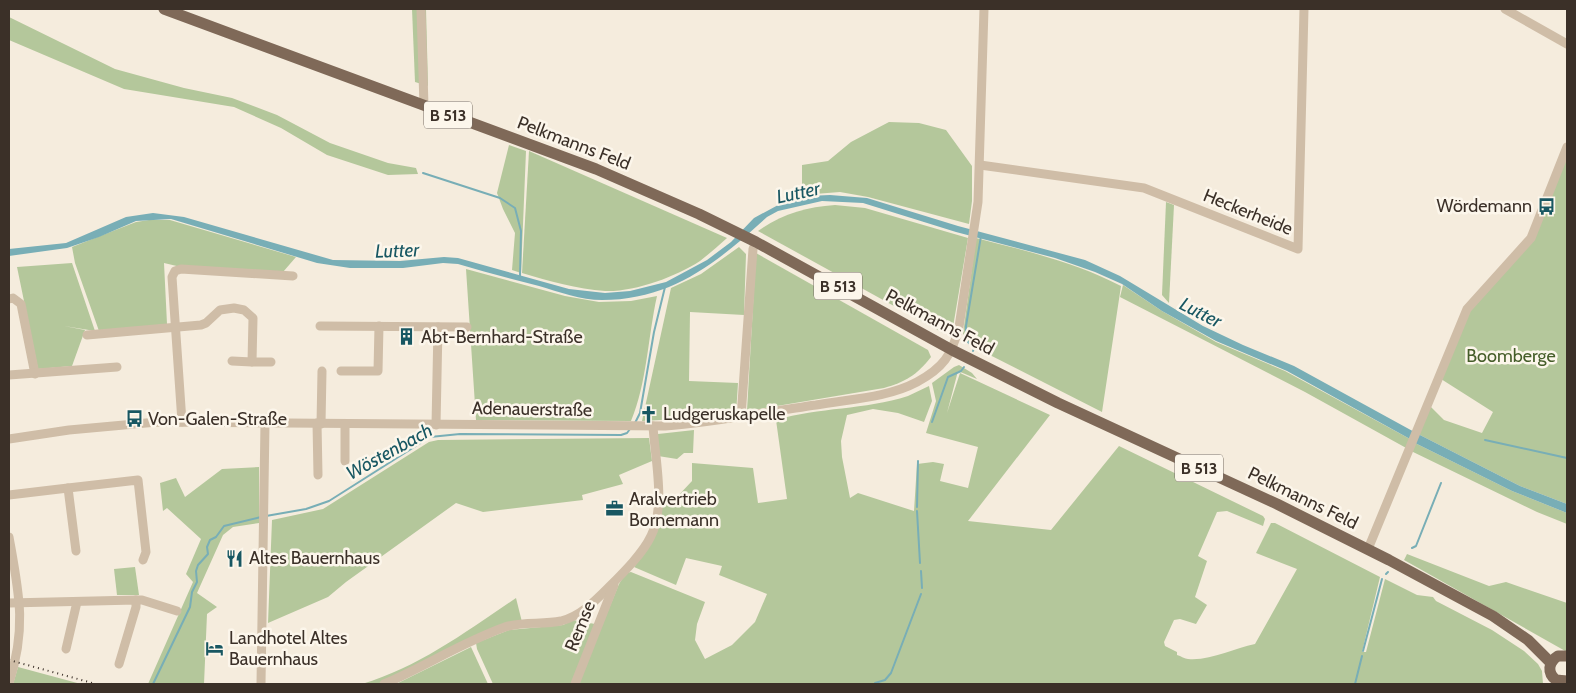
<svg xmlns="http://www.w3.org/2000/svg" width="1576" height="693" font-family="Cabin,sans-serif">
<rect width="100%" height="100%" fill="#f5ecdd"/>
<g fill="#b4c79b">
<polygon points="412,9 426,9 428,86 415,82"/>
<polygon points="9,17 115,69 184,88 232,98 277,115 330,143 388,163 416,168 418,174 388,175 327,155 281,128 234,107 124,89 9,40"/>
<polygon points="889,122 919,123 946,130 972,166 972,201 969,224 868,197 840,192 802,195 802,165 828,161 851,142"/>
<polygon points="509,145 526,151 521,273 512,270 515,233 503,209 497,193"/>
<path d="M529,151L727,238C718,246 709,254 700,261C675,277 635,292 605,291C577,289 549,281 522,273Z"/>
<polygon points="1567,154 1567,504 1520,486 1418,434 1430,406 1444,420 1482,433 1493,412 1441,379 1469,311 1532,240"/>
<polygon points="1166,202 1174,205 1169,303 1162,295"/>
<path d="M835,205L865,208L968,238L953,327L943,333L758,231C782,214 806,207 835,205Z"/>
<polygon points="149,220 170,220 296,257 283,272 181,267 164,263 167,324 99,331 75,263 72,247 136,222"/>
<path d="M976,238C1026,251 1075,262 1121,286L1102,412L972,346L963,334Z"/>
<polygon points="739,247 746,254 744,315 690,312 689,381 738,383 736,414 697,418 642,421 671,288 701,274"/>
<path d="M756,253L928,350L931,357C917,375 905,382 884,388L747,411Z"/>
<polygon points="72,263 95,331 64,326 85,330 72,366 38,369 17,267"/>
<path d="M466,269L565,296L599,302L631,301L657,296C648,336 647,383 631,421L476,420Z"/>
<polygon points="1123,285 1162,311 1216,342 1285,371 1410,439 1408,449 1305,392 1120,297"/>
<path d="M959,365L972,373L977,379L958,371L947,413L960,373L1050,415L968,521L1051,530L1119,446L1263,516L1265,519L1263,526L1227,511L1217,512L1198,556L1207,561L1195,597L1207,605L1196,624L1180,619L1174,620L1164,642L1165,646L1177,652V655C1181,656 1185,659 1188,659C1211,661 1234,648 1255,644L1297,569L1256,553L1271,523H1275L1380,577L1362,652H1366L1385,579L1417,595L1433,597L1436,601L1492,630L1524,651L1538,664L1542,671L1543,684H578L619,584L626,573L631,572L705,602L697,624L695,640L705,659L732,645L755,622L767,594L719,575L722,566L686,558L676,585L634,567L647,549L661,496L676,498L692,481V463L753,468L758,503L787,499L776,420C819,407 865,410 908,396C915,393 922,389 929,386L932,401L924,422L898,413L873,409L847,415L841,441L842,457L850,498L858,493L914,511L917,464L933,462L944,464L940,481L968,488L978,447L926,433L936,401L932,383L954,367Z"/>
<polygon points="694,430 693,453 684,453 677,459 658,456 656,441 658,434"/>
<polygon points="649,438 652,461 619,475 623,484 582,495 583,500 483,512 456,503 346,582 328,597 268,623 272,520 323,509 429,442 438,440"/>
<polygon points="1415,443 1512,491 1567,513 1567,524 1537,512 1411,451"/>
<polygon points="259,467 259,523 233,527 223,535 197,593 217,607 207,614 204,684 148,684 193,582 186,574 201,539 167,508 163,511 160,483 176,478 185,497 222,469"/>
<polygon points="1407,554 1489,586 1506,582 1567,603 1567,652 1404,560"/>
<polygon points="135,567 139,595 117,595 114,569"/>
<path d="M516,598L522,622L378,684H362C419,667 467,631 516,598Z"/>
<polygon points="573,620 595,624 571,684 493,684 477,649 476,643 509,630 563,625"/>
<polygon points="471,647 488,684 396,684"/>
<polygon points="18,667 81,684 13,684"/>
</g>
<path fill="#78aeb6" d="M830,195L867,198L958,226L1085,260L1120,276L1203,326L1243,345L1294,366L1418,434L1520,486L1567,504V513L1512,491L1415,443L1410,439L1287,371L1216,341L1162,311L1122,284L1095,272L1055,258L956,232L863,203L822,201L778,211L767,217C718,262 672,300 602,300C581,300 559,292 539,286C512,279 485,272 458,264L443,263L403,268H350L317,263L171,219L136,221L99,237L67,248L9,256V249L66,243L126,217L153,213L184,217L333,260L400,261L444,257L458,258L569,289L605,293L630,291L666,282L707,260L731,242L754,218L780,204L808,196Z"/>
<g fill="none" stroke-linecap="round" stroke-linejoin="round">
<g stroke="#78aeb6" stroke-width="2">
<polyline points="423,173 500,198 515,208 521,231 520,276"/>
<polyline points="973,351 974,348 966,340 966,326 981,236"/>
<polyline points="932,422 948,377 961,371 964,367"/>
<polyline points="635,423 640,413 654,332 665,287"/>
<polyline points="1485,440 1567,458"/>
<polyline points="917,507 918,461"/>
<polyline points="917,511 920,563"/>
<polyline points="266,516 306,509 329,501 430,437 460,434 621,435 627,433 630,429"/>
<polyline points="1412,548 1416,546 1441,483"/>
<polyline points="921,571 922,588"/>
<polyline points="1386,574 1388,572"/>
<polyline points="1363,651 1382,579"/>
<polyline points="875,683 885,680 891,673 921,594"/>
<polyline points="153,684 190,607 192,592 197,582 196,571 198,565 208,554 207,547 210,540 216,537 224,526 261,517"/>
<polyline points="1355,684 1362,656"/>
</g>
<g stroke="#cfbda7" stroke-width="9">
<polyline points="421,9 424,106"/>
<polyline points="1505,9 1567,44"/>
<polyline points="980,165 1144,188 1298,249 1304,9"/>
<polyline points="9,299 13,298 21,304 35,374"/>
<polyline points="320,326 467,327"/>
<polyline points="87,335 201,325 206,323 220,310 234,308 244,310 253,318 252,362 271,362"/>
<polyline points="232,361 252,362"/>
<polyline points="341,371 378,371 379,326"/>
<polyline points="9,375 117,367"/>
<polyline points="741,417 753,249 756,242"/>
<polyline points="182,422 172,277 175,271 181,269 293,276"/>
<polyline points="317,423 318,475"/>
<polyline points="321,424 322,371"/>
<polyline points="436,425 438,327"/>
<path d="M9,439L69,430L157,422L665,426C716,422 766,412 816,405C849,399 887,398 917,382C943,368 952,355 959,327L978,202L984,9"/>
<polyline points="345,461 345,424"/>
<polyline points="9,495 68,488"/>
<path d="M9,537C19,593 27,627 9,683"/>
<polyline points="1368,549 1467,309 1531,238 1567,147"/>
<polyline points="76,551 68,488 138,480 146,552 143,560"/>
<polyline points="136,600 142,600 177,611"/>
<polyline points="9,603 136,600 136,607 119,664"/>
<polyline points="66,649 77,602"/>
<polyline points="261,684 265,423"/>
<path d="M384,684C424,667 463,642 505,627C522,621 543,625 561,621C581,616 596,600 610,586C624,572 643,553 651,536C666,506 655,459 653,426"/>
<polyline points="575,684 614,585"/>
</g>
<g stroke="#7f6958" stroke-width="11">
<polyline points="164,9 596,169 699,214 756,242 952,350 1058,403 1277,504 1389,560 1493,616 1528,640 1551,663"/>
<path d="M1567,656H1558C1548,662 1547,673 1556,680L1567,681"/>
</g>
<polyline stroke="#3b3028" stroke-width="2" stroke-dasharray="1 4" stroke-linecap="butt" points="9,660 96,684"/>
</g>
<defs>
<symbol id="bus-bare" viewBox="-9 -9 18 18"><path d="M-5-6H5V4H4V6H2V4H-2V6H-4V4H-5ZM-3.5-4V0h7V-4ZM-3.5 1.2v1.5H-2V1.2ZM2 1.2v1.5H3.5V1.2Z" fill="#185762" stroke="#fcf6eb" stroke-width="2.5" paint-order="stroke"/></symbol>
<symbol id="building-bare" viewBox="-9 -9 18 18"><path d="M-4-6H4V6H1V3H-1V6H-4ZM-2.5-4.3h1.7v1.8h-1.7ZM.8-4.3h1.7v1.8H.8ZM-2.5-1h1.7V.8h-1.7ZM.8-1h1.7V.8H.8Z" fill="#185762" stroke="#fcf6eb" stroke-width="2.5" paint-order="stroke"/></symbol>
<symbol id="church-bare" viewBox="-9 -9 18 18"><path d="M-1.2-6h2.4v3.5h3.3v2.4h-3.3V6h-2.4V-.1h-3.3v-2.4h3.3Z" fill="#185762" stroke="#fcf6eb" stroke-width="2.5" paint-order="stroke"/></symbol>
<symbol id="office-bare" viewBox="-9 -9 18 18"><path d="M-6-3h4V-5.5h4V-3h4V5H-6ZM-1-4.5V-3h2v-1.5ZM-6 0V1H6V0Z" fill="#185762" stroke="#fcf6eb" stroke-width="2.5" paint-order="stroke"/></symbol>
<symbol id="restaurant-bare" viewBox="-9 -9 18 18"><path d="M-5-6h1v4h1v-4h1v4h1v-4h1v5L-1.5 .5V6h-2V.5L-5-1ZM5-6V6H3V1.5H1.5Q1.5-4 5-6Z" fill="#185762" stroke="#fcf6eb" stroke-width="2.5" paint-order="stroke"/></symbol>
<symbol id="hotel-bare" viewBox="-9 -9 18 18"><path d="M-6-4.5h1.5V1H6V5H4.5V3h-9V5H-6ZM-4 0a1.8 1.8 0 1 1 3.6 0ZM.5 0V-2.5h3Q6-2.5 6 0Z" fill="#185762" stroke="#fcf6eb" stroke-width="2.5" paint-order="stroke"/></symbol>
</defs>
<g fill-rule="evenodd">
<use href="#bus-bare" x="1534" y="194" width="25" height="25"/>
<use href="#building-bare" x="394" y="324" width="25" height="25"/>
<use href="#church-bare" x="636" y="402" width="25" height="25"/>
<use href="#bus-bare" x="122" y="406" width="25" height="25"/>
<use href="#office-bare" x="602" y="496" width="25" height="25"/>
<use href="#restaurant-bare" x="222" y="546" width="25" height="25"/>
<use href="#hotel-bare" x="202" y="636" width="25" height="25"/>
</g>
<g text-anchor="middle" stroke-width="5" stroke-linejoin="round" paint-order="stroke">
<g fill="#fcf6eb" stroke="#756b62" stroke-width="1">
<rect x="424" y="101.5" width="48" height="27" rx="4"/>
<rect x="814" y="272.5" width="48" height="27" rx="4"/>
<rect x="1175" y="454.5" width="48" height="27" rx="4"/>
</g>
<g font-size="16" font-weight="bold" fill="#3b3028">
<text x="448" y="121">B 513</text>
<text x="838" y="292">B 513</text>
<text x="1199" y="474">B 513</text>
</g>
<g font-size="18" fill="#3b3028" stroke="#fcf6eb">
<text transform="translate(574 143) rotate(21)" y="6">Pelkmanns Feld</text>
<text transform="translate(1248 212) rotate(22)" y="6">Heckerheide</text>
<text transform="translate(940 322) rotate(28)" y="6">Pelkmanns Feld</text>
<text transform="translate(532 409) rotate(1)" y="6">Adenauerstraße</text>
<text transform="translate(1303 498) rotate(26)" y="6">Pelkmanns Feld</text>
<text transform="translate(580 626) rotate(-68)" y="6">Remse</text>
</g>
<g font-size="18" fill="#3b3028" stroke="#fcf6eb" text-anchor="start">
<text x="1532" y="212" text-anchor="end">Wördemann</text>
<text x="421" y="343">Abt-Bernhard-Straße</text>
<text x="663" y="420">Ludgeruskapelle</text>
<text x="148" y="425">Von-Galen-Straße</text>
<text x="629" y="505">Aralvertrieb<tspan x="629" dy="21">Bornemann</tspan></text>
<text x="249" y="564">Altes Bauernhaus</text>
<text x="229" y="644">Landhotel Altes<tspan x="229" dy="21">Bauernhaus</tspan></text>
</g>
<g font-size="18" fill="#455d29" stroke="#fcf6eb">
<text x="1511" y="362">Boomberge</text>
</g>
<g font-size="19" font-style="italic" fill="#185762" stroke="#fcf6eb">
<text transform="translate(798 192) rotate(-12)" y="7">Lutter</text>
<text transform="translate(397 250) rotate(-2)" y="7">Lutter</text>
<text transform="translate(1201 312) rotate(27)" y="7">Lutter</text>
<text transform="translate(389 451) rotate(-29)" y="7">Wöstenbach</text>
</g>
</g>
<rect width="1576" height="693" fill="none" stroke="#3b3028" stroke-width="20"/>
</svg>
